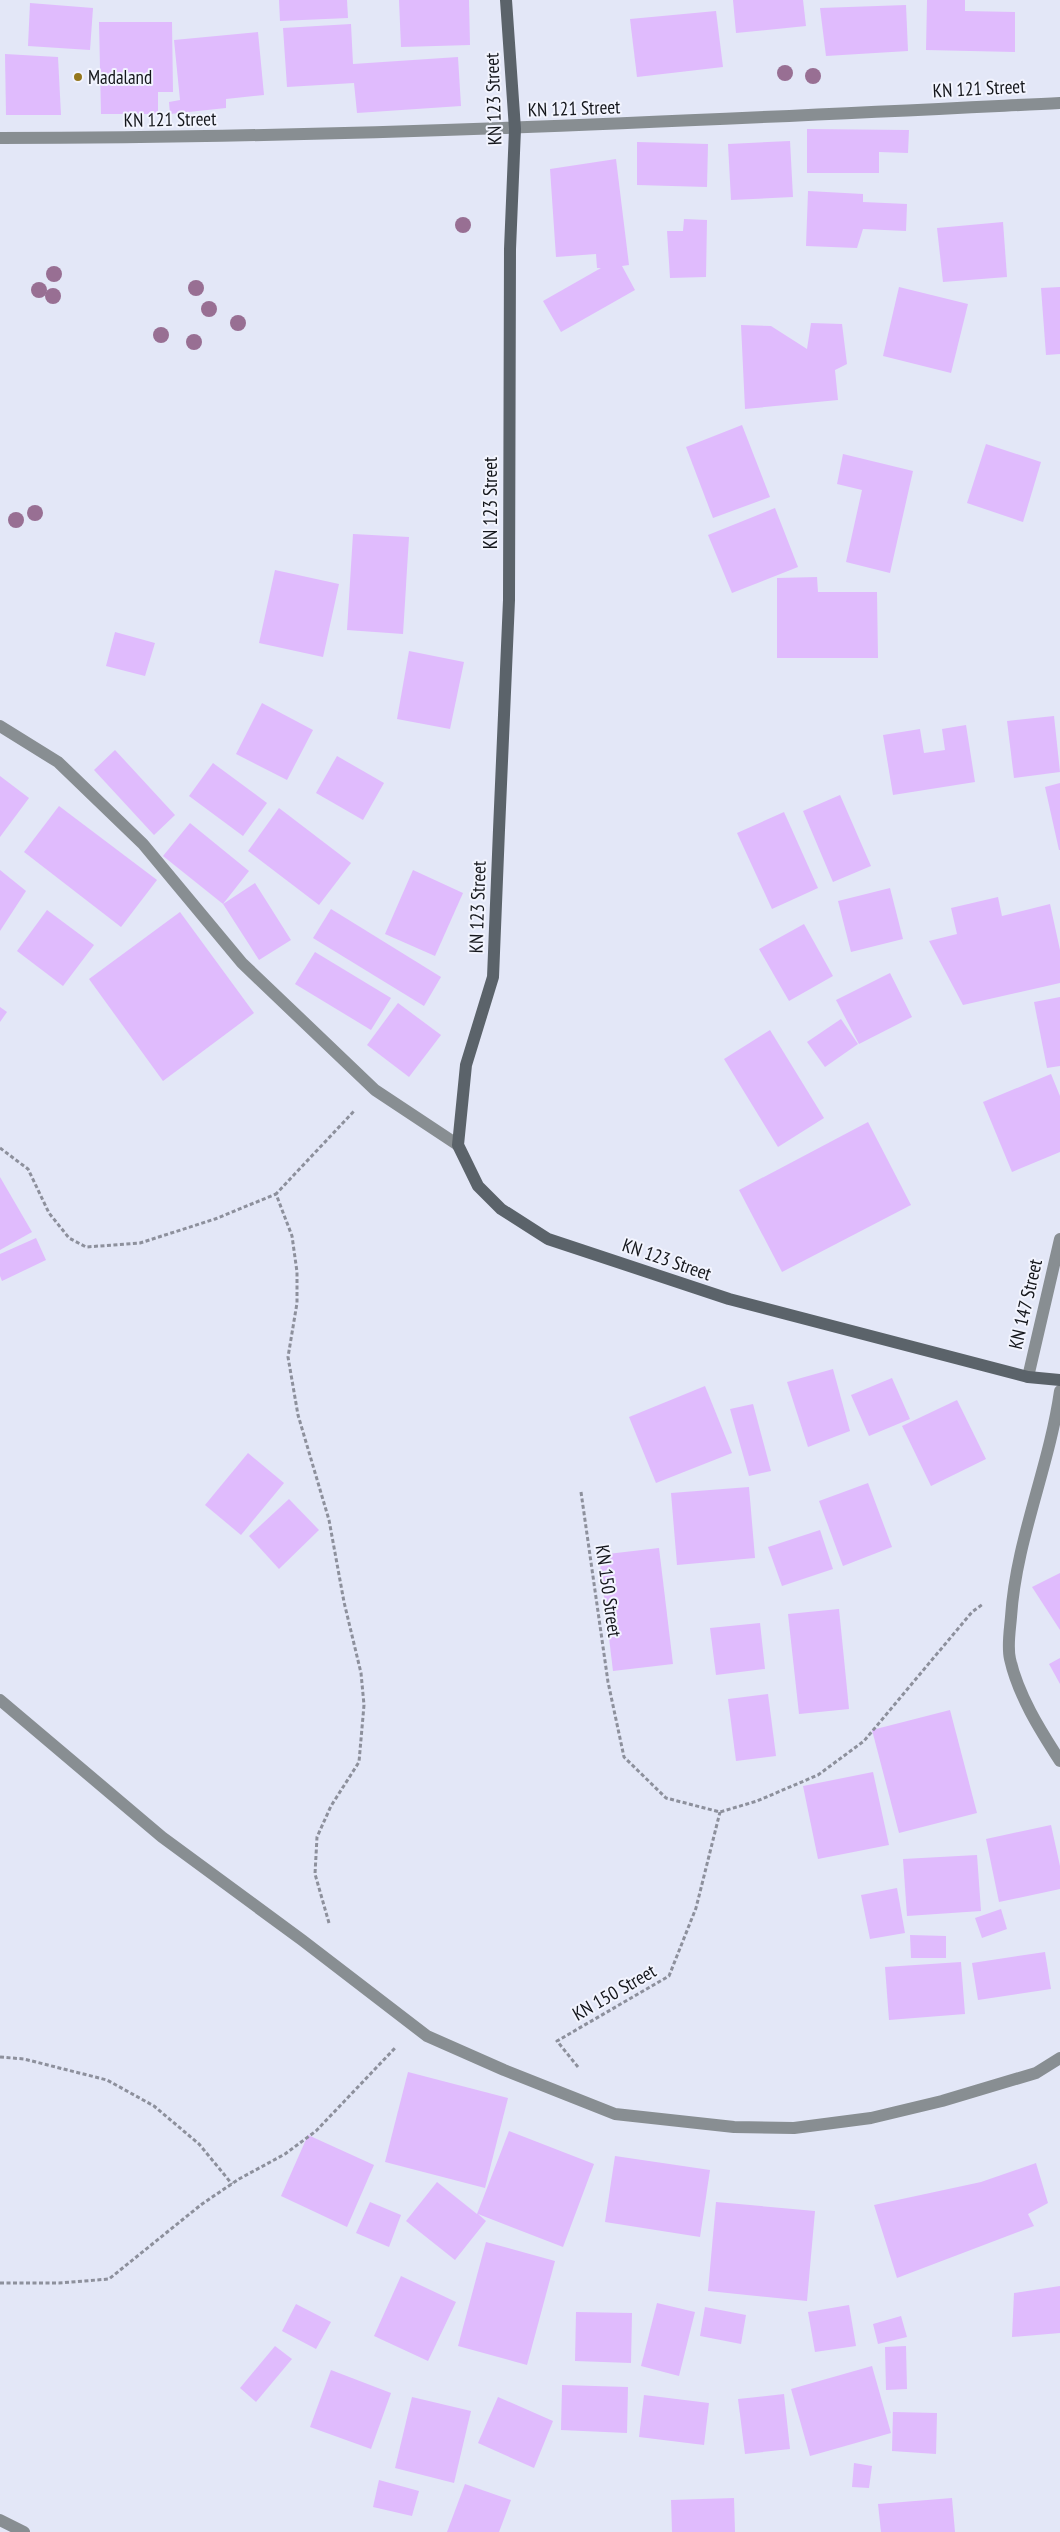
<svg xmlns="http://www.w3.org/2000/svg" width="1060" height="2532" font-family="'PT Sans Narrow',sans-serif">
<rect width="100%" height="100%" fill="#e3e7f7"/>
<g fill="#e0bbfd">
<polygon points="279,0 347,0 348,18 280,21"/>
<polygon points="399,0 469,0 470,45 401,47"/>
<polygon points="733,0 803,0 806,26 736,33"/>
<polygon points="927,0 965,0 965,11 1015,12 1015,52 926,50"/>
<polygon points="30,3 93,8 90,50 28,46"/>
<polygon points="906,5 908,51 826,56 820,8"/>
<polygon points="716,11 723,67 637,77 630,19"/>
<polygon points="99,22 172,22 173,92 158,92 158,114 101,114"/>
<polygon points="351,24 353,64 458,57 461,106 357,113 354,83 287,87 283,28"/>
<polygon points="258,32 264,95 226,99 226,108 170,114 169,102 180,100 174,40"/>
<polygon points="5,54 58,57 61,115 6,115"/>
<polygon points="807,129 909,130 908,153 879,152 879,173 807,173"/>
<polygon points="790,141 793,197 731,200 728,144"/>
<polygon points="637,142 708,144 707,187 637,185"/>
<polygon points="616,159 629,265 622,266 635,290 561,332 543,301 601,268 597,268 596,254 556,257 550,169"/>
<polygon points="808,191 863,194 863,202 907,204 906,231 863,229 857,248 806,246"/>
<polygon points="684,219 707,220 706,277 670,278 667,231 683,231"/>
<polygon points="1003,222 1007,277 943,282 937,228"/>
<polygon points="899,287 968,304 951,373 883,356"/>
<polygon points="1060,287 1060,354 1046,355 1041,288"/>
<polygon points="811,323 842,324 847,364 835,370 838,400 745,409 741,325 771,326 807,349"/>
<polygon points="742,425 770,497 713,518 686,447"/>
<polygon points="986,444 1041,462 1023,522 967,503"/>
<polygon points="843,454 913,471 890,573 846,562 862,490 837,484"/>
<polygon points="775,508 798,567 732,593 708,535"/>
<polygon points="353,534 409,537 403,634 347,630"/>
<polygon points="275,570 339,584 323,657 259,643"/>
<polygon points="817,577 818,592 877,592 878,658 777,658 777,578"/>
<polygon points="115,632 155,643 145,676 106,666"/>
<polygon points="409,651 464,662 450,729 397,719"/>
<polygon points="262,703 313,730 287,780 236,754"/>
<polygon points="1054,716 1060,772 1014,778 1007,721"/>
<polygon points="966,725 975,782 893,795 883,735 920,729 924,753 945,750 942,729"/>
<polygon points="115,750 175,815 154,835 94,770"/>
<polygon points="337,756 384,783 363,820 316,793"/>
<polygon points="213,763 267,803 243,836 189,796"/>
<polygon points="0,776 29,798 0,837"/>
<polygon points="1060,783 1060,850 1059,850 1045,787"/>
<polygon points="840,795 871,866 833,882 803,811"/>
<polygon points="59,806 157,880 121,927 24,852"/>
<polygon points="279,808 351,863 319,905 248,851"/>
<polygon points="784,812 818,888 772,909 737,833"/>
<polygon points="190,823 249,871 223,904 255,883 291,940 259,960 223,904 163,856"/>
<polygon points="0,870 26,891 0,931"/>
<polygon points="413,870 463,893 435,956 385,934"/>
<polygon points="890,888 903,939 851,952 838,901"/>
<polygon points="998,897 1002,916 1050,904 1060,950 1060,983 963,1005 929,941 957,934 951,908"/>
<polygon points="331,909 441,977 424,1006 313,938"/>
<polygon points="47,910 94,945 63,986 17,951"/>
<polygon points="180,912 254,1013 163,1081 89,979"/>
<polygon points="804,924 833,976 789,1001 759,949"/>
<polygon points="315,952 391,998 371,1030 295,984"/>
<polygon points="890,973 912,1017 859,1044 836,1000"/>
<polygon points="1060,997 1060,1066 1047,1068 1034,1002"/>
<polygon points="398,1003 441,1035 409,1077 367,1045"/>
<polygon points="0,1007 7,1012 0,1022"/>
<polygon points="841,1019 858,1044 825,1067 807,1042"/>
<polygon points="770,1030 824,1118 778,1147 724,1059"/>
<polygon points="1051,1074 1060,1096 1060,1152 1012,1172 983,1102"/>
<polygon points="868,1122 911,1205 782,1272 739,1190"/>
<polygon points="0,1177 32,1232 0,1250"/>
<polygon points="36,1238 46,1260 2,1281 0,1276 0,1254"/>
<polygon points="833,1369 850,1431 808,1447 787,1382"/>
<polygon points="892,1378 910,1419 869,1436 851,1395"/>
<polygon points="705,1386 732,1453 656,1483 629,1417"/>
<polygon points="957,1400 986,1459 931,1486 902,1426"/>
<polygon points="753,1404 771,1471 749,1476 730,1409"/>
<polygon points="248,1453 284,1483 241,1535 205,1505"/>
<polygon points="868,1483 892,1547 843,1566 819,1501"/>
<polygon points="749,1487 755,1558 677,1565 671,1493"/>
<polygon points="289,1499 319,1530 279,1569 249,1536"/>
<polygon points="820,1530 833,1569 782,1586 768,1547"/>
<polygon points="659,1548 673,1664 613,1671 599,1555"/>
<polygon points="1060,1573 1060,1630 1032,1587"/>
<polygon points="839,1609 849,1709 799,1714 788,1614"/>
<polygon points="760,1623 765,1669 716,1675 710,1628"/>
<polygon points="1060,1658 1060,1684 1049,1664"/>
<polygon points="768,1694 776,1756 736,1761 728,1699"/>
<polygon points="950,1710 977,1813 899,1833 872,1730"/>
<polygon points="873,1772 889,1845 818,1859 803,1786"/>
<polygon points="1051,1825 1060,1866 1060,1889 999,1902 986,1839"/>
<polygon points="977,1855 981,1911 907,1916 903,1859"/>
<polygon points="897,1888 905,1933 870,1939 861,1895"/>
<polygon points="1001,1909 1007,1929 982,1938 975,1918"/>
<polygon points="910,1935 946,1936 946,1958 911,1958"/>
<polygon points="1045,1952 1051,1989 978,2000 972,1963"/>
<polygon points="961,1962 965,2014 889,2020 885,1967"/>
<polygon points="408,2072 508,2098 485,2188 385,2162"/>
<polygon points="509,2131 594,2164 563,2247 478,2214 486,2221 455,2260 406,2221 437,2182 477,2214"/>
<polygon points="308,2135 374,2165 347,2227 281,2196"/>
<polygon points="615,2156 710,2170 700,2237 605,2222"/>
<polygon points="1036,2163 1048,2203 1028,2214 1034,2226 897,2278 874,2205 981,2182"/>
<polygon points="370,2202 401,2215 389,2247 356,2233"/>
<polygon points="716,2202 815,2211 807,2301 708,2291"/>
<polygon points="486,2242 555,2261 527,2365 458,2346"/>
<polygon points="401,2276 456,2302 428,2361 374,2336"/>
<polygon points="1060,2286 1060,2333 1012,2337 1014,2293"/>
<polygon points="657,2303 695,2312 679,2376 641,2366"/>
<polygon points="296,2304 331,2322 316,2349 282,2331"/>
<polygon points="849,2305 856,2346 815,2352 808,2312"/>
<polygon points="705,2307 746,2315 741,2344 700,2336"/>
<polygon points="576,2312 632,2313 631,2363 575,2361"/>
<polygon points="901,2316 907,2337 878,2344 873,2324"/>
<polygon points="275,2346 292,2359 256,2402 240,2388"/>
<polygon points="906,2346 907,2389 886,2390 885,2347"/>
<polygon points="872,2366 891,2433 810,2456 791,2389"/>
<polygon points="331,2370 391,2393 371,2449 310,2427"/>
<polygon points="562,2385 628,2387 627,2433 561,2430"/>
<polygon points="784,2394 790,2449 745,2454 738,2399"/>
<polygon points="644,2395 709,2403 704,2445 639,2437"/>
<polygon points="412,2397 471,2411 454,2483 395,2468"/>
<polygon points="498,2397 553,2421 534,2468 478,2443"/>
<polygon points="893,2412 937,2413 936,2454 892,2451"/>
<polygon points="854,2463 872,2466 869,2488 852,2487"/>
<polygon points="379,2480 419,2491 412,2516 373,2507"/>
<polygon points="465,2484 511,2500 499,2532 447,2532"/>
<polygon points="734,2498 735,2532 672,2532 671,2500"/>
<polygon points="952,2498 955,2532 881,2532 878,2504"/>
</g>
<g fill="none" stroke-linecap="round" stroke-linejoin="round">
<g stroke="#8d909c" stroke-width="3" stroke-dasharray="4 2.5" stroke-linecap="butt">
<polyline points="0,1148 28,1169 49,1213 69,1238 86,1247 140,1243 215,1219 276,1194"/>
<polyline points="581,1492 608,1682 624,1757 666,1798 720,1812 757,1801 818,1775 864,1741 972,1612 983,1604"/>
<polyline points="329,1923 315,1874 317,1837 331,1806 359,1762 364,1705 361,1673 344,1602 329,1520 298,1415 288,1357 297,1303 297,1272 292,1236 276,1194 355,1110"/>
<polyline points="0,2057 24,2059 107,2080 154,2106 199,2144 232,2184"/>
<polyline points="578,2067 557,2041 669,1976 696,1908 720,1812"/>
<polyline points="0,2283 59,2283 109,2279 202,2204 239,2179 285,2154 316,2131 396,2047"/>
</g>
<g stroke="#888e92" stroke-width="12">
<path d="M0,138C354,138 707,120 1060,103"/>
<polyline points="0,726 58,762 143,844 242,963 375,1090 458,1145"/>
<polyline points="1028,1377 1060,1239"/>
<path d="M1060,1391C1049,1468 1016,1540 1011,1617C1010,1630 1007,1646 1010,1659C1018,1695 1040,1730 1060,1761"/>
<polyline points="0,1700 162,1837 302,1940 427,2036 504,2070 615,2114 734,2127 794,2128 871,2118 942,2101 1036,2073 1060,2058"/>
<polyline points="0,2520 24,2532"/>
</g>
<polyline stroke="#5b636a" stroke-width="12" points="506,0 515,129 510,249 509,600 499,830 493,977 466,1065 458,1145 478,1186 501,1209 548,1239 729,1299 1028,1377 1060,1380"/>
</g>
<g fill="#986f93">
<circle cx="785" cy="73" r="8"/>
<circle cx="813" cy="76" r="8"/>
<circle cx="463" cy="225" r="8"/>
<circle cx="54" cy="274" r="8"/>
<circle cx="196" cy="288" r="8"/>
<circle cx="39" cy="290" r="8"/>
<circle cx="53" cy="296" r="8"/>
<circle cx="209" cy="309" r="8"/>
<circle cx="238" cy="323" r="8"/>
<circle cx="161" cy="335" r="8"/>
<circle cx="194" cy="342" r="8"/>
<circle cx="35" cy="513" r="8"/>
<circle cx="16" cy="520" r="8"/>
</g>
<circle fill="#94761d" stroke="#f2f4fe" stroke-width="2" cx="78" cy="77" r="5"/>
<g text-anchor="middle" stroke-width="4" stroke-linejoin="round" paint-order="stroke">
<g font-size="19" fill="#14161b" stroke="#f2f4fe" text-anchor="start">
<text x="88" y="84">Madaland</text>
</g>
<g font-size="19" fill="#14161b" stroke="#f2f4fe">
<text transform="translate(979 88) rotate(-3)" y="7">KN 121 Street</text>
<text transform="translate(493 99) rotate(-92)" y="7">KN 123 Street</text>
<text transform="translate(574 108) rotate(-2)" y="7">KN 121 Street</text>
<text transform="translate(170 119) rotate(-1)" y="7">KN 121 Street</text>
<text transform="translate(490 503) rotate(-90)" y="7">KN 123 Street</text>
<text transform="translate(477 907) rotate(-88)" y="7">KN 123 Street</text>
<text transform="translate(667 1259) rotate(19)" y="7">KN 123 Street</text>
<text transform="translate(1025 1304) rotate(-77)" y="7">KN 147 Street</text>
<text transform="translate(609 1591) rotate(82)" y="7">KN 150 Street</text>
<text transform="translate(614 1992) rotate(-30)" y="7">KN 150 Street</text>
</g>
</g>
</svg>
